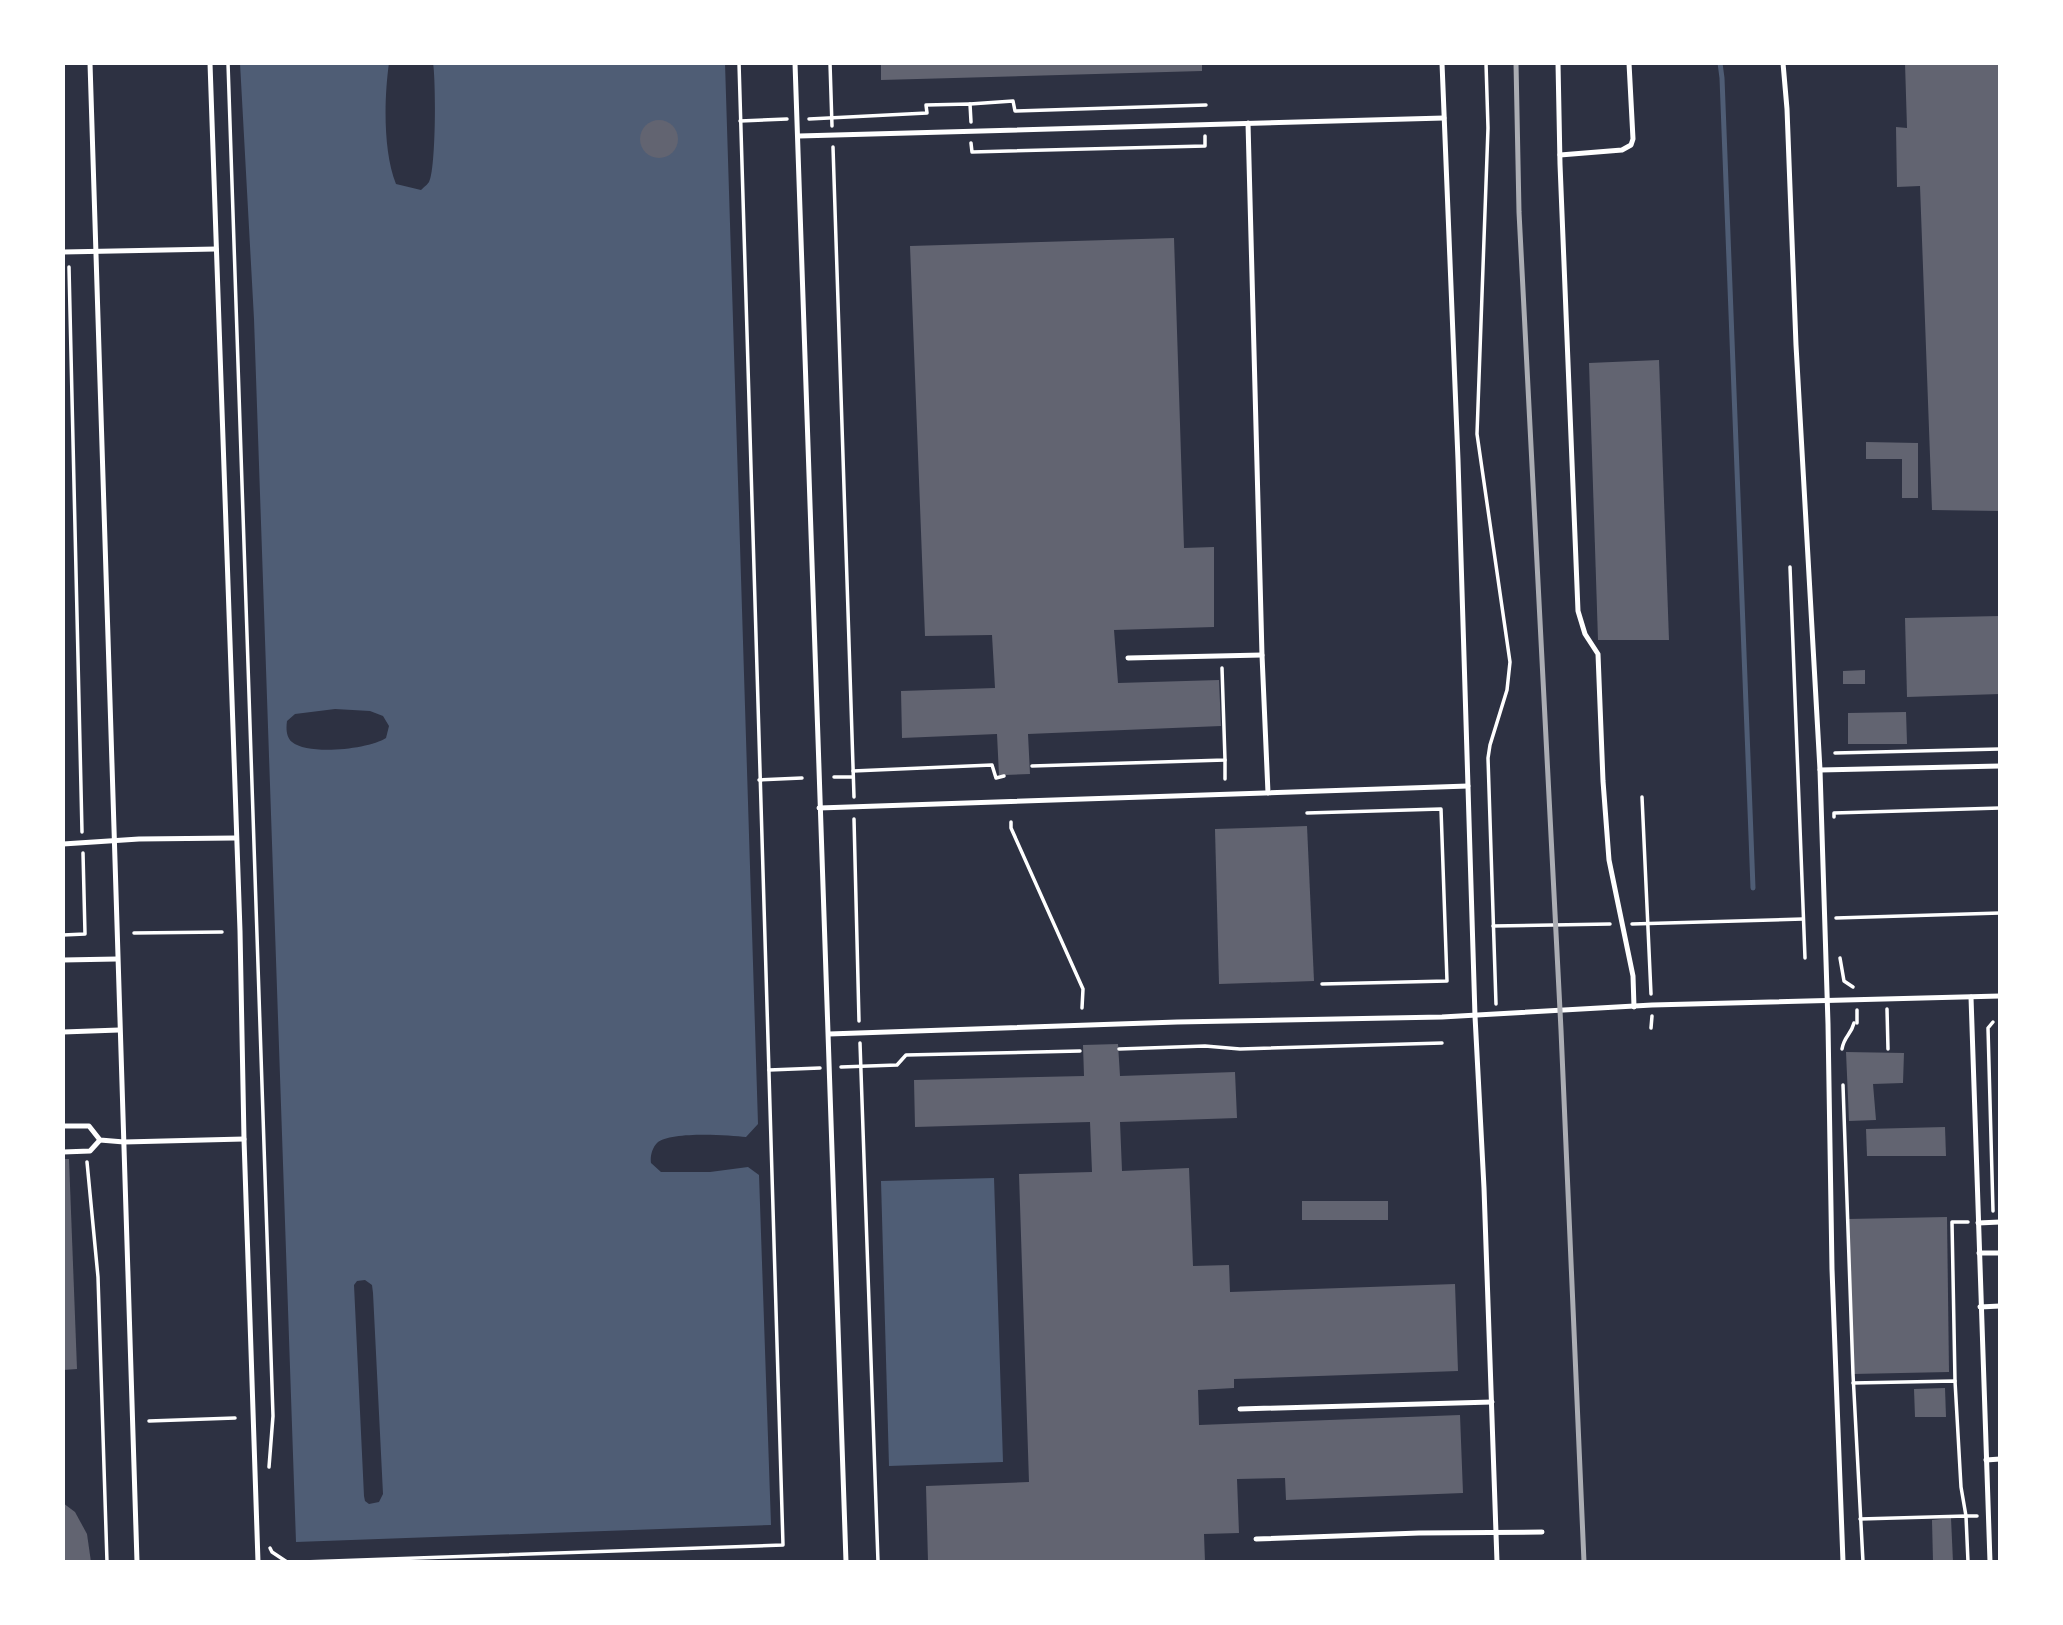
<svg xmlns="http://www.w3.org/2000/svg" width="2063" height="1625" font-family="'Nunito Sans',sans-serif">
<rect width="100%" height="100%" fill="#2d3142"/>
<g fill="#4f5d75" fill-rule="evenodd">
<path d="M240,63H389C384,98 383,152 396,184L421,190C423,188 428,184 429,182C436,170 436,80 433,63H725L758,1124L746,1137C728,1135 670,1131 657,1143C652,1148 650,1157 651,1163L661,1172H710L748,1167L759,1175L771,1525L296,1542L254,319ZM335,709L370,711L383,716L389,726L386,738C369,749 309,756 292,742C286,737 286,728 287,721L295,714ZM365,1280L372,1285L373,1293L383,1494L379,1502L369,1504L365,1501L364,1496L354,1285L357,1281Z"/>
<polygon points="994,1178 1003,1462 889,1466 881,1181"/>
</g>
<g fill="none" stroke-linecap="round" stroke-linejoin="round">
<polyline stroke="#4f5d75" stroke-width="5" points="1720,63 1722,78 1753,888"/>
</g>
<g fill="#626471">
<polygon points="881,63 1202,63 1202,71 881,80"/>
<polygon points="1905,63 2000,63 2000,511 1932,510 1920,186 1897,187 1896,127 1907,128"/>
<circle cx="659" cy="139" r="19"/>
<polygon points="1174,238 1184,548 1214,547 1214,627 1114,630 1118,683 1219,680 1221,726 1028,734 1030,774 1005,775 999,775 997,734 902,738 901,691 995,688 992,635 925,636 910,246"/>
<polygon points="1659,360 1669,640 1598,640 1589,363"/>
<polygon points="1866,442 1918,443 1918,498 1902,498 1902,459 1866,459"/>
<polygon points="2000,616 2000,694 1907,697 1905,618"/>
<polygon points="1865,670 1865,684 1843,684 1843,671"/>
<polygon points="1906,712 1907,744 1848,744 1848,713"/>
<polygon points="1307,826 1314,981 1219,984 1215,829"/>
<polygon points="1118,1044 1120,1076 1235,1072 1237,1118 1120,1122 1122,1171 1189,1168 1193,1266 1229,1265 1230,1292 1455,1284 1458,1371 1234,1379 1234,1388 1198,1390 1199,1425 1460,1415 1463,1493 1286,1500 1285,1478 1237,1479 1239,1533 1204,1534 1205,1562 928,1562 926,1486 1029,1482 1019,1174 1092,1172 1090,1122 915,1127 914,1080 1084,1076 1083,1045"/>
<polygon points="1846,1052 1904,1053 1903,1083 1873,1084 1876,1120 1849,1121"/>
<polygon points="1945,1127 1946,1156 1867,1156 1866,1129"/>
<polygon points="63,1159 69,1159 77,1369 63,1370"/>
<rect x="1302" y="1201" width="86" height="19"/>
<polygon points="1947,1217 1949,1372 1853,1374 1848,1219"/>
<polygon points="1945,1388 1946,1417 1915,1417 1914,1389"/>
<polygon points="63,1503 75,1512 87,1534 91,1562 63,1562"/>
<polygon points="1951,1518 1953,1562 1933,1562 1932,1520"/>
</g>
<g fill="none" stroke-linecap="round" stroke-linejoin="round">
<g stroke="#fff" stroke-width="3.5">
<polyline points="228,63 273,1416 269,1467"/>
<polyline points="830,63 832,126"/>
<polyline points="1486,63 1488,128 1477,434 1510,662 1507,690 1490,745 1488,758 1496,1004"/>
<polyline points="970,104 1013,101 1015,111 1206,105"/>
<polyline points="809,119 927,113 926,105 970,104 971,122"/>
<polyline points="740,121 787,119"/>
<polyline points="971,143 972,152 1205,146 1205,136"/>
<polyline points="833,147 854,797"/>
<polyline points="69,267 82,832"/>
<polyline points="1790,567 1805,958"/>
<polyline points="1835,753 2000,749"/>
<polyline points="1225,760 1225,779"/>
<polyline points="1032,766 1225,760 1222,668"/>
<polyline points="853,771 992,765 996,778 1004,776"/>
<polyline points="834,777 853,777"/>
<polyline points="759,780 802,778"/>
<polyline points="1642,797 1651,994"/>
<polyline points="1307,813 1441,809 1447,981 1322,984"/>
<polyline points="1834,817 1834,813 2000,808"/>
<polyline points="854,819 859,1021"/>
<polyline points="1011,822 1011,828 1083,989 1082,1008"/>
<polyline points="1836,918 2000,913"/>
<polyline points="1632,924 1803,919"/>
<polyline points="1493,926 1610,924"/>
<polyline points="134,933 222,932"/>
<polyline points="63,935 85,934 83,853"/>
<polyline points="1840,958 1844,981 1853,987"/>
<polyline points="1887,1009 1888,1049"/>
<polyline points="1857,1010 1857,1023"/>
<polyline points="1993,1022 1988,1028 1993,1211"/>
<polyline points="1651,1028 1652,1016"/>
<polyline points="860,1043 878,1562"/>
<polyline points="1119,1049 1205,1046 1240,1049 1442,1043"/>
<path d="M1842,1049C1844,1036 1851,1035 1854,1023"/>
<polyline points="841,1067 897,1065 906,1055 1080,1051"/>
<polyline points="769,1070 820,1068"/>
<polyline points="1843,1085 1853,1374 1863,1562"/>
<polyline points="87,1162 98,1277 107,1562"/>
<polyline points="1955,1381 1952,1222 1968,1222"/>
<polyline points="1853,1383 1955,1381 1961,1487 1966,1516 1977,1516"/>
<polyline points="149,1421 235,1418"/>
<polyline points="1860,1519 1966,1516 1968,1562"/>
<polyline points="270,1548 272,1552 287,1562"/>
<polyline points="303,1562 783,1545 739,63"/>
</g>
<g stroke="#fff" stroke-width="5">
<polyline points="90,63 137,1562"/>
<polyline points="210,63 240,931 244,1139 258,1562"/>
<polyline points="795,63 846,1562"/>
<polyline points="1442,63 1458,460 1475,1016 1484,1188 1497,1562"/>
<polyline points="1558,63 1560,164 1578,611 1585,634 1598,654 1603,781 1609,860 1633,976 1634,1007"/>
<polyline points="1783,63 1787,109 1796,345 1820,770 1828,1024 1832,1269 1843,1562"/>
<polyline points="1248,123 1262,655 1268,793"/>
<polyline points="799,136 1444,118"/>
<polyline points="1560,155 1622,150 1631,145 1633,139 1629,63"/>
<polyline points="63,252 216,249"/>
<polyline points="1128,658 1262,655"/>
<polyline points="1820,770 2000,766"/>
<polyline points="819,808 1468,786"/>
<polyline points="63,844 139,839 235,838"/>
<polyline points="63,960 117,959"/>
<polyline points="1971,997 1990,1562"/>
<polyline points="63,1032 119,1030"/>
<polyline points="829,1034 1177,1022 1442,1017 1652,1005 2000,996"/>
<polyline points="63,1126 89,1126 100,1140 124,1142 244,1139"/>
<polyline points="63,1152 90,1151 100,1140"/>
<polyline points="1978,1223 2000,1222"/>
<polyline points="1979,1253 2000,1253"/>
<polyline points="1980,1307 2000,1306"/>
<polyline points="1240,1409 1492,1402"/>
<polyline points="1986,1460 2000,1459"/>
<polyline points="1256,1539 1419,1533 1542,1532"/>
</g>
<polyline stroke="#abadb3" stroke-width="5" points="1516,63 1519,212 1561,1030 1584,1562"/>
</g>
<rect width="2063" height="1625" fill="none" stroke="#ffffff" stroke-width="130"/>
</svg>
